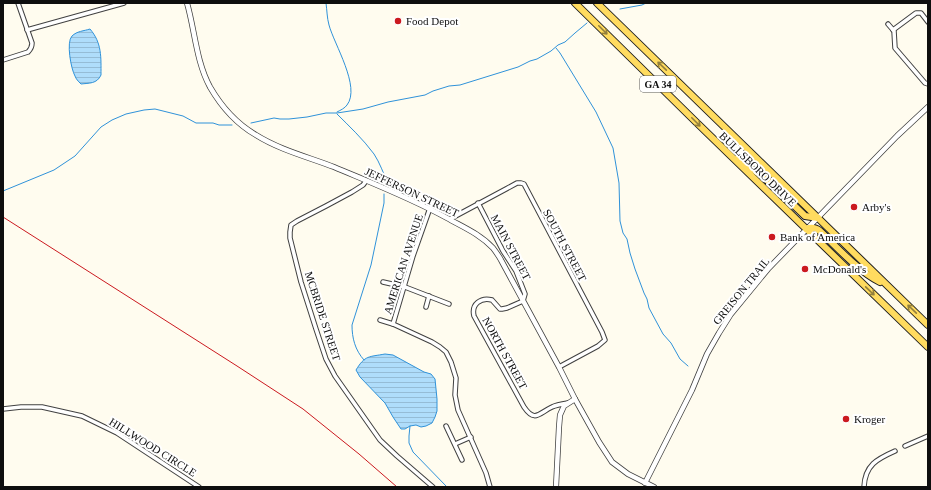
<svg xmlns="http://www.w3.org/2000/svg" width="931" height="490" font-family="Georgia,serif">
<defs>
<pattern id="water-rules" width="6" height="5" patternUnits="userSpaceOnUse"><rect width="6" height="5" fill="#afddfb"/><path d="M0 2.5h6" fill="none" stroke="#95bcd6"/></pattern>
</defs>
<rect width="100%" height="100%" fill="#fffcef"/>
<g fill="url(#water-rules)" stroke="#2f92d9">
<path d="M90,29C102,43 101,57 101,75C97,84 89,83 81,84C78,81 76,79 75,76C71,69 66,42 72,36C77,31 84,31 90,29Z"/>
<path d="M385,354L393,355L424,372L431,374L435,379L437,399V411L435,417L432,423L426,426L421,427L416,425L410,426L405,429H401L393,417L385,403L360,377L356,370C365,355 369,357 385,354Z"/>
</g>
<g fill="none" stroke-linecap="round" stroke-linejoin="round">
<g stroke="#2f92d9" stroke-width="1">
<path d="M326,3C327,10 327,18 329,25C334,44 361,87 347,105C345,108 341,110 337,112"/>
<polyline points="620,9 642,5 646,3"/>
<polyline points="556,48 560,53 596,112 613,148 619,183 620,221 623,233 627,239 630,253 635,269 644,293 647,299 649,308 663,334 671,343 680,359 688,366"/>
<path d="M337,114C349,126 363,139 374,154C380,163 383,173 388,183"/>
<polyline points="251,123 274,118 280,119 289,119 307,117 326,113 337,113 363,109 388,102 425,95 433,91 449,86 460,85 518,67 530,61 537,59 551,51 558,45 565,42 575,33 587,23"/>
<polyline points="3,191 54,170 75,156 101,127 112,120 126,114 144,110 155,109 183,116 196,123 213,123 219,125 232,125"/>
<path d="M364,360C355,350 352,338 352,325L371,265L384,203V194"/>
<polyline points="410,426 409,436 409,443 413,452 447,487"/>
</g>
<defs>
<g id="minor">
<polyline points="888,24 894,31 895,48 925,83 928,84"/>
<polyline points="27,30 124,3"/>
<polyline points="893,30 916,13 921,13 928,22"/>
<path d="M3,60L28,52C31,49 32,47 32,43L18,3"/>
<polyline points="366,181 363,185 352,192 326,206 297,221 291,225 290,232 290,238 301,282 316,329 326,359 335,376 380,440 397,456 433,487"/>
<path d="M478,203L503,251L516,271L525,294L523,301L507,308L502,309H500L492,300C481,297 471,304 474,316L524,407C535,423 539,413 552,407C556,405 562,404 568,403"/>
<polyline points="450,219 506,189 517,183 521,183 524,184 602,332 605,340 598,346 559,367"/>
<polyline points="383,282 405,287 449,304"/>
<polyline points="426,307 429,296"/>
<polyline points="380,320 393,324 432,342 440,347 446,352 451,362 456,378 455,395 458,410 486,473 490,487"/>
<polyline points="393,324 413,256 430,208"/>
<polyline points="3,409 21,407 42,407 82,416 117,433 199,487"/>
<polyline points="446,426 462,460"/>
<polyline points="455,444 471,437"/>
<polyline points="905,446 928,436"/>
<path d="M864,487C865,465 877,459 895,451"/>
</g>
<g id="tertiary">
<path d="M187,3C195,31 196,61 210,87C221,106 237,124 256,135C280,150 308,157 334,167C372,183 411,198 447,218C463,227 480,234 493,248C496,252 499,256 501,260L559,367L575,399L599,442L612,462L628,474L654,487"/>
<polyline points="645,483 692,390 707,354 719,333 731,314 768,269 897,136 928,107"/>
<polyline points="556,487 559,427 560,415 564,406 575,399"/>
</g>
<g id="primary">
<polyline points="575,3 696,122 928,347"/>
<polyline points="597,3 928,325"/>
<polyline points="737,159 761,175 776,188 805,216 818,218"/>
<path d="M806,229C811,227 816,228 820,231C839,249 857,270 880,282"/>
</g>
</defs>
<use href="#minor" stroke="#414141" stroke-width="5.5"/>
<use href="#tertiary" stroke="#414141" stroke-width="6"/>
<use href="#primary" stroke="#1f1f1f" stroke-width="8"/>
<use href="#minor" stroke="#fff" stroke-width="3.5"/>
<use href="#tertiary" stroke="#fff" stroke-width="4.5"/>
<use href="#primary" stroke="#ffdb5f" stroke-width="6"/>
<polyline stroke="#cb191f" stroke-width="1" points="3,217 237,366 303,409 359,454 397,487"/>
</g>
<defs><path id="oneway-shaft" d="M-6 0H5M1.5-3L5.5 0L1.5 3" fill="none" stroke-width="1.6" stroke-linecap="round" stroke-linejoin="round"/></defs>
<g stroke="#937f3b">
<use href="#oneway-shaft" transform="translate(603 30) rotate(45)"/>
<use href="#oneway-shaft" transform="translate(662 66) rotate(-136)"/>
<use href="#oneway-shaft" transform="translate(696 122) rotate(45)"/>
<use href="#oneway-shaft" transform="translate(870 291) rotate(44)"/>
<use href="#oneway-shaft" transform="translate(912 309) rotate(-136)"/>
</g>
<g fill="#cb191f" stroke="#fff" stroke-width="1.5">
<circle cx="398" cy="21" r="4"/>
<circle cx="854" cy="207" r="4"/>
<circle cx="772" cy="237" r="4"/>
<circle cx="805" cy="269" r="4"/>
<circle cx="846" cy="419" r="4"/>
</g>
<g text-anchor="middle" stroke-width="4" stroke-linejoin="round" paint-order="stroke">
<rect fill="#fff" stroke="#565656" stroke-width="1" x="640" y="76" width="36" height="16" rx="3"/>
<g font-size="10" font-weight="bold" fill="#0e0e0e">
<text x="658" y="88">GA 34</text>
</g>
<g font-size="11" fill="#0e0e0e" stroke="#fff" text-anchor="start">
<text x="406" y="25">Food Depot</text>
<text x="862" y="211">Arby's</text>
<text x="780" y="241">Bank of America</text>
<text x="813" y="273">McDonald's</text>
<text x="854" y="423">Kroger</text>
</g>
<g font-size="11" fill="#0e0e0e" stroke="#fff">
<text transform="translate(758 169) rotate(44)" y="4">BULLSBORO DRIVE</text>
<text transform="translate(412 192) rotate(25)" y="4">JEFFERSON STREET</text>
<text transform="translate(565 245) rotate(62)" y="4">SOUTH STREET</text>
<text transform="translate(511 247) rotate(62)" y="4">MAIN STREET</text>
<text transform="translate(403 264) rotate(-72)" y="4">AMERICAN AVENUE</text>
<text transform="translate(741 291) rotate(-51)" y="4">GREISON TRAIL</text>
<text transform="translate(323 316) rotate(72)" y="4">MCBRIDE STREET</text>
<text transform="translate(505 353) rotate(61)" y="4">NORTH STREET</text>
<text transform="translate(153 447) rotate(32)" y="4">HILLWOOD CIRCLE</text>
</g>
</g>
<rect width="931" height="490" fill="none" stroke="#0e0e0e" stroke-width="8"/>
</svg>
